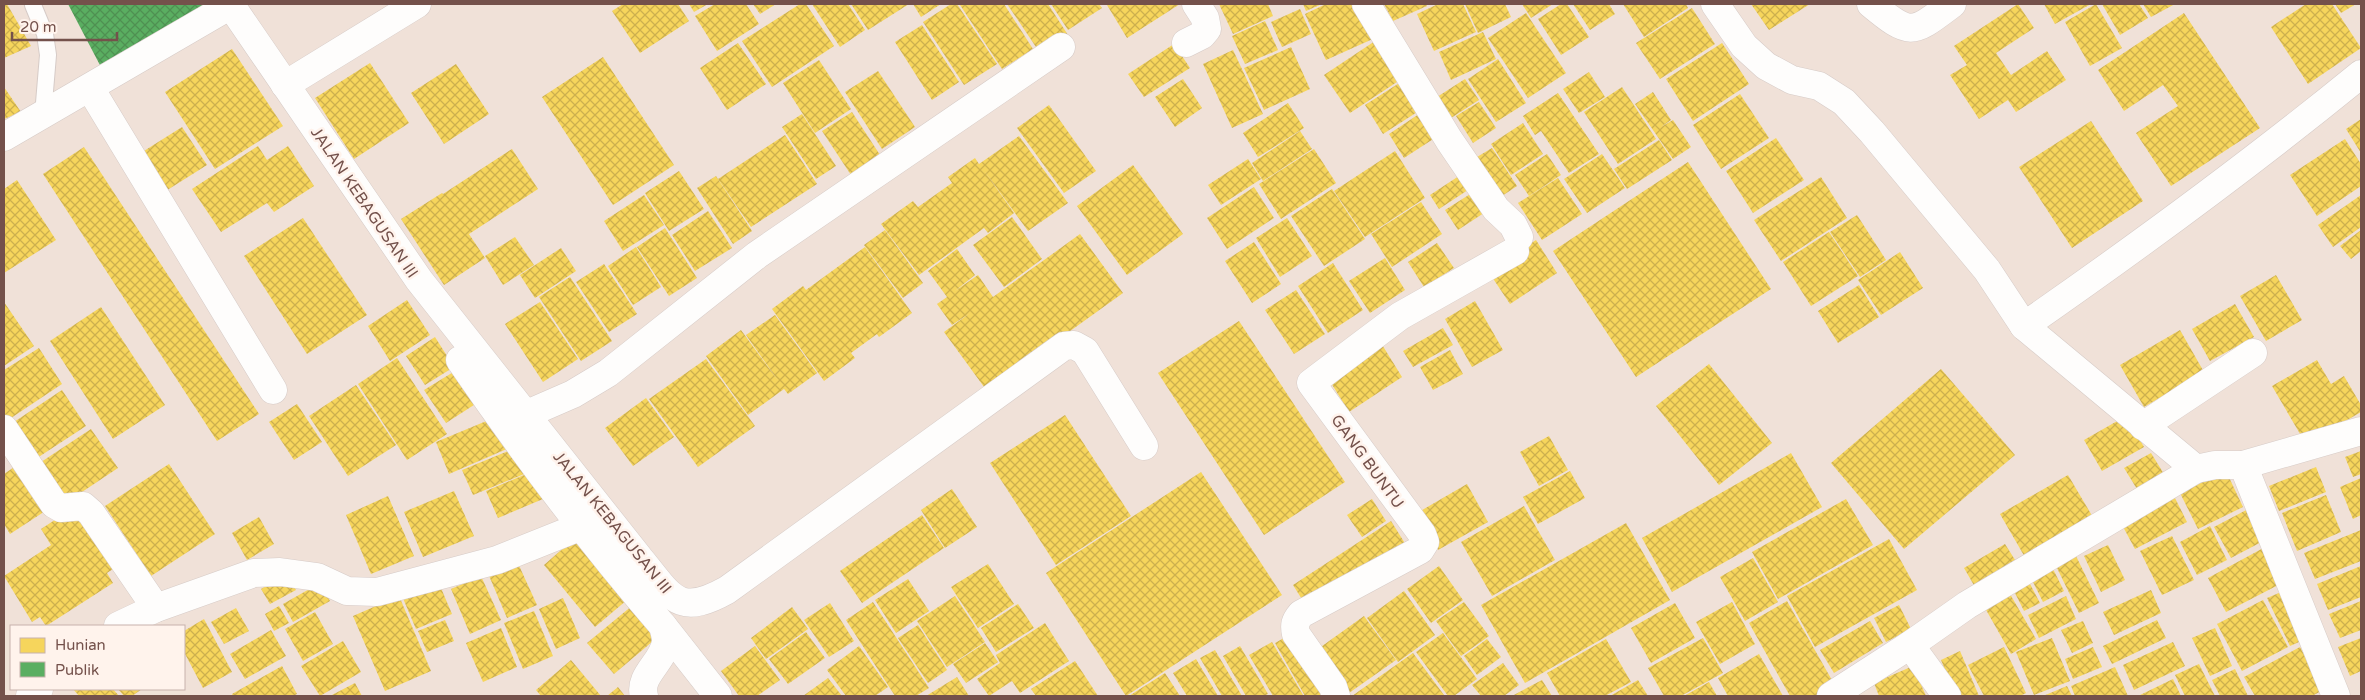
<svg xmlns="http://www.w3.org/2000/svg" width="2365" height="700" font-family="'Varela Round',sans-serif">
<defs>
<pattern id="homes-cross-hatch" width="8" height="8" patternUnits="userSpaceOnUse" patternTransform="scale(1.25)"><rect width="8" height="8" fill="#f6d55c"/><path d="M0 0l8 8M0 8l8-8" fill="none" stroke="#ccaf4e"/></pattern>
<pattern id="public-cross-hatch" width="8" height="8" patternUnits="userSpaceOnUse" patternTransform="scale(1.25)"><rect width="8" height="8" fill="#5aae61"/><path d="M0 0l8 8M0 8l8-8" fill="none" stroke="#4f9052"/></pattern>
</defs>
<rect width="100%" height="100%" fill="#f7f0ea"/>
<path fill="#f0e1d8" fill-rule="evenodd" d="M4,4H2361V696H4ZM11,626H184V689H11Z"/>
<g fill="url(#homes-cross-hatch)">
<polygon points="4,4 7,4 31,46 4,58"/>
<polygon points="623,4 678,4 689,21 640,53 612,11"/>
<polygon points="689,4 708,4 694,12"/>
<polygon points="715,4 746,4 759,24 717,51 695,16"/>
<polygon points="753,4 776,4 760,14"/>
<polygon points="800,4 806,4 834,46 772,87 742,41"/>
<polygon points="812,4 848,4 865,30 840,47"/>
<polygon points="851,4 909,4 868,30"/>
<polygon points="913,4 941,4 921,17"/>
<polygon points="951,4 957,4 997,64 964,85 923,22"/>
<polygon points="1004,4 1033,49 1002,69 960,5"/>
<polygon points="1007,4 1048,4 1068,35 1040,53"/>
<polygon points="1051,4 1099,4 1102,8 1068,30"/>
<polygon points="1109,4 1180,4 1127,38 1107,5"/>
<polygon points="1219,4 1268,4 1273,16 1233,34"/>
<polygon points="1303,4 1322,4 1306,11"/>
<polygon points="1326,4 1360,4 1375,38 1326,60 1305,14"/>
<polygon points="1384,4 1426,4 1427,6 1393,21"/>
<polygon points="1438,4 1463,4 1476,32 1434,51 1417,14"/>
<polygon points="1465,4 1505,4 1511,17 1478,33"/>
<polygon points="1522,4 1553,4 1531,18"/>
<polygon points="1561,4 1567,4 1589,37 1561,55 1538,19"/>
<polygon points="1573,4 1609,4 1615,14 1590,30"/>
<polygon points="1623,4 1686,4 1688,8 1644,37"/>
<polygon points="1751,4 1810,4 1769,30"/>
<polygon points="2018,4 2034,28 1996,53 2011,75 2047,51 2066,80 2016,112 2008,100 1979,119 1950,75 1967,65 1954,46"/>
<polygon points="2044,4 2091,4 2055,24"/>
<polygon points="2096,4 2122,48 2090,66 2065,22"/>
<polygon points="2102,4 2139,4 2148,18 2120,35"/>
<polygon points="2143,4 2175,4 2151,17"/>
<polygon points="2306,4 2332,4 2361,48 2308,84 2271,27"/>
<polygon points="2335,4 2356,4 2341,13"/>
<polygon points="1692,8 1715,44 1660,79 1636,43"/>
<polygon points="1300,9 1311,34 1282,47 1271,22"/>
<polygon points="1526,13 1566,73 1528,98 1488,38"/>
<polygon points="2184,13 2260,128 2171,186 2136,133 2178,106 2163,85 2124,111 2098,70"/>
<polygon points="1265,21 1278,50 1245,64 1232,36"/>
<polygon points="922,25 959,82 932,100 895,42"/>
<polygon points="1483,32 1496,59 1451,80 1439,52"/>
<polygon points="1375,41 1400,80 1350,113 1324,75"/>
<polygon points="738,43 766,84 727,110 700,68"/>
<polygon points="1722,43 1749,84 1693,121 1666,79"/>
<polygon points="1174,44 1190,68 1144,97 1128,74"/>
<polygon points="1291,47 1310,89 1264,110 1244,68"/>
<polygon points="232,49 283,126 215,169 165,92"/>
<polygon points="1233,50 1263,114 1232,128 1203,64"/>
<polygon points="603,57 674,165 613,205 542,97"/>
<polygon points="1498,59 1526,103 1496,122 1468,79"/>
<polygon points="819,60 851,109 815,133 783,83"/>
<polygon points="370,63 409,123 354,159 315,98"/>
<polygon points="456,64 489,114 444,144 411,93"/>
<polygon points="878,71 915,127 882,149 845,92"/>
<polygon points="1589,72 1605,97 1579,113 1563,89"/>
<polygon points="1183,79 1202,108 1175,127 1155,97"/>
<polygon points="1465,79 1479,100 1451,118 1437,97"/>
<polygon points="1404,80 1422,109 1383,134 1365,105"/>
<polygon points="4,87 21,112 4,119"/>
<polygon points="1622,87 1656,139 1618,164 1584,112"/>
<polygon points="1653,92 1671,120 1661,127 1673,120 1691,147 1673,159 1635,104"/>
<polygon points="1558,93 1599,154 1569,173 1541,131 1535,135 1523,116"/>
<polygon points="1740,94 1769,138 1721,169 1693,125"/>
<polygon points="1479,102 1496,128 1473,143 1456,116"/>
<polygon points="1288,103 1304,128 1258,157 1243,133"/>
<polygon points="1049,105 1096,171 1064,193 1017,128"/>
<polygon points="1425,110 1441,134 1404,158 1389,134"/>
<polygon points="852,112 882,158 853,178 822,131"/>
<polygon points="802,114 836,166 816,179 782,127"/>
<polygon points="2361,119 2361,153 2346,129"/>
<polygon points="2091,121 2143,201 2072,248 2019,167"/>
<polygon points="1523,123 1543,154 1511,175 1491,144"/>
<polygon points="182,127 207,165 161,194 136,156"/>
<polygon points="1300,131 1312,149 1263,181 1252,163"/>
<polygon points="785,135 817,184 751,227 718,179"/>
<polygon points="1019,136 1068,203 1028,231 983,169 1014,213 988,233 984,228 919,275 881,224 913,201 918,207 952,183 948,177 975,158 979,164"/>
<polygon points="1776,138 1804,180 1753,213 1726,171"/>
<polygon points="2345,139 2361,164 2361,186 2317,216 2290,175"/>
<polygon points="1659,140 1672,160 1627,189 1614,169"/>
<polygon points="258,146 267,160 288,146 314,186 274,212 267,203 221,232 192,189"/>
<polygon points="84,147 259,414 217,441 43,174"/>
<polygon points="1492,148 1517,186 1502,196 1477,157"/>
<polygon points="512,149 538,189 469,234 485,258 444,285 401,219 442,193 443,194"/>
<polygon points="1314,149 1336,183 1281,219 1259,184"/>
<polygon points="1395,151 1425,198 1365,237 1334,191"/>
<polygon points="1547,154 1561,175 1529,196 1515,175"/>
<polygon points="1602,154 1625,188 1587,213 1564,179"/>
<polygon points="1248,159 1261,179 1221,205 1208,185"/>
<polygon points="1688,162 1771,289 1636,377 1553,251"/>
<polygon points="1133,165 1183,234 1127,275 1077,206"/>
<polygon points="679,171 704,209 669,231 645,193"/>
<polygon points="1462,174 1471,188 1439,209 1430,195"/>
<polygon points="716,176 752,231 733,244 697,188"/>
<polygon points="1821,177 1847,218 1781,261 1754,220"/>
<polygon points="1558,178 1582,214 1542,240 1518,203"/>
<polygon points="17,180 56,240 4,273 4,189"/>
<polygon points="1254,187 1274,218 1227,249 1207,218"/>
<polygon points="1332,189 1365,239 1324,266 1291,216"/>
<polygon points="1475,191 1487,211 1458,230 1445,210"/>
<polygon points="644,195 664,225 623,251 604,221"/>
<polygon points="2361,195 2361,227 2333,247 2318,225"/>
<polygon points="1421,202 1442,234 1392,267 1371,234"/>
<polygon points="708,211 732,248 695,271 672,235"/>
<polygon points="1857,215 1886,260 1860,277 1830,232"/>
<polygon points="1012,217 1042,259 1004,287 973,245"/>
<polygon points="303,218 367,315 307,354 244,256"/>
<polygon points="1287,218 1312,256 1280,277 1256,238"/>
<polygon points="665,228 697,278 669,296 637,247"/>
<polygon points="885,230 923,283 903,298 864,245"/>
<polygon points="2361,230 2361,251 2351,259 2340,246"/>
<polygon points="1829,232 1858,276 1811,306 1783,262"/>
<polygon points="1080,234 1123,293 987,391 944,332 970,313 952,325 937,304 947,297 928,271 957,249 975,275 955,291 978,275 993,297"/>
<polygon points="515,237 534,265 503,285 485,256"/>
<polygon points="1536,240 1557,273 1510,304 1488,271"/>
<polygon points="1254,242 1281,284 1252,303 1225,261"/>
<polygon points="1437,243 1454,268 1424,287 1408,262"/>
<polygon points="636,247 661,287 633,305 608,266"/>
<polygon points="865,247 912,313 879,337 852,300 877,334 851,353 855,358 824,381 772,309 803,286 806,290"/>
<polygon points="561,248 576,271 535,298 520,275"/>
<polygon points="1900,252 1923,288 1881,315 1858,280"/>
<polygon points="1385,258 1405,290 1370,313 1349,281"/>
<polygon points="1333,263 1363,310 1328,333 1298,286"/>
<polygon points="604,264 637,314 609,332 576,282"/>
<polygon points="2276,275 2302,320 2266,341 2240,296"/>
<polygon points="570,277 612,341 581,361 539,297"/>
<polygon points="1859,285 1879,317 1838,343 1818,311"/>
<polygon points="1296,290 1325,334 1294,354 1265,310"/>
<polygon points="407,300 430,335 390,361 368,326"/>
<polygon points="1475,301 1503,350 1472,367 1445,319"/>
<polygon points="4,302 34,346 4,366"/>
<polygon points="540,302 578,359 543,382 505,324"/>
<polygon points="2235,304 2254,337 2210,361 2192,329"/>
<polygon points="101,307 165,405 113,439 50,341"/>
<polygon points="775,315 817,373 788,394 784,389 748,415 706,356 741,330 779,382 746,335"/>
<polygon points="1239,321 1345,482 1264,535 1158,373"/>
<polygon points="1443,328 1453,345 1413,367 1403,351"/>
<polygon points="2180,330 2204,372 2144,407 2120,365"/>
<polygon points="435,337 454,367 425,385 406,356"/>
<polygon points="1381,343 1402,377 1349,412 1328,378"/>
<polygon points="39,348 62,384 5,422 4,370"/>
<polygon points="1450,350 1463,374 1433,390 1420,367"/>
<polygon points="397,358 447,434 407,460 358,384"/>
<polygon points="706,359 755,426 698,467 649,399"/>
<polygon points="2317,360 2331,384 2344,376 2361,405 2361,412 2306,444 2272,386"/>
<polygon points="1709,364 1772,443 1719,485 1656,406"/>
<polygon points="1941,369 2015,455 1904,549 1831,463"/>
<polygon points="455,371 477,403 446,423 424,390"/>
<polygon points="356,385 396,445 348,476 309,416"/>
<polygon points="62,390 86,426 31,462 8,426"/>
<polygon points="646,398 674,437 633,466 605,428"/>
<polygon points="297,404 322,442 294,460 269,422"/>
<polygon points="1065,415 1131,516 1056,565 990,463"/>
<polygon points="2126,416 2144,447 2102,471 2084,440"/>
<polygon points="496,417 509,448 449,474 436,442"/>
<polygon points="91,429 118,468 61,506 35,466"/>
<polygon points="1549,436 1568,470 1539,486 1520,452"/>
<polygon points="518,447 529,472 473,495 462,470"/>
<polygon points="2361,451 2361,474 2353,477 2345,457"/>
<polygon points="1791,453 1822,507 1672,592 1642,538"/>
<polygon points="2151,453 2164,474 2137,489 2124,468"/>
<polygon points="23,461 53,506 10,534 4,524 4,474"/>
<polygon points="169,464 215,534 151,576 105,506"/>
<polygon points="2316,467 2326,492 2279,511 2269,486"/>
<polygon points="538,469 550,496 498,518 486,491"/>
<polygon points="1570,471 1585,498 1538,524 1523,497"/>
<polygon points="2226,471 2243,507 2198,529 2180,493"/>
<polygon points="1201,472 1282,595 1126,696 1046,573"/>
<polygon points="2068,475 2094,519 2026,559 2000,514"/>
<polygon points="2361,478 2361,515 2353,519 2340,487"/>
<polygon points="1467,484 1488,522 1438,550 1417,513"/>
<polygon points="952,489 977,527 945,548 921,510"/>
<polygon points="454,491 474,536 423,557 404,512"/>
<polygon points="2326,495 2341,532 2297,551 2282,513"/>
<polygon points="388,496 414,556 371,574 346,515"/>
<polygon points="2174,496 2187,522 2135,549 2121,523"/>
<polygon points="1372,499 1386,521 1362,537 1347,515"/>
<polygon points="1846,499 1873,545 1778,599 1752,552"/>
<polygon points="76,506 116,567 107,573 113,583 46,626 40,617 32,622 4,576 51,545 41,529"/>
<polygon points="1524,506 1555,560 1492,596 1461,542"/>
<polygon points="2252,507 2269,538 2231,558 2214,527"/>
<polygon points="922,515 944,548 862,603 840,571"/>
<polygon points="259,517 274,544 247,560 232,533"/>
<polygon points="1391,521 1406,545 1308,609 1293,585"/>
<polygon points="1626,523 1670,600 1525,683 1481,605"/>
<polygon points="2210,526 2227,560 2197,575 2180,542"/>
<polygon points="2361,530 2361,561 2315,579 2304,553"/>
<polygon points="2172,536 2194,580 2162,595 2140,551"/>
<polygon points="575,538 627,600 595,627 544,565"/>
<polygon points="1889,539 1917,590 1815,647 1787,596"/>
<polygon points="2005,544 2017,563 1975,587 1964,568"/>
<polygon points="2108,545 2125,580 2101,592 2084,556"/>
<polygon points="2267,546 2286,581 2226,612 2208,578"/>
<polygon points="2075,554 2099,603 2079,613 2055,564"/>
<polygon points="1753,558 1778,602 1745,621 1720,577"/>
<polygon points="516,559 537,605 507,618 487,571"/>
<polygon points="988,564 1014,604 978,628 951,587"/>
<polygon points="1439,566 1463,600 1431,623 1407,589"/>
<polygon points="2361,566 2361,597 2328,610 2317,584"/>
<polygon points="2052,567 2064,591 2043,602 2031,578"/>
<polygon points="287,574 296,590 270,604 261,589"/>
<polygon points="481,576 501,620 470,634 451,589"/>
<polygon points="908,579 929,611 896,633 875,600"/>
<polygon points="2028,580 2040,603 2024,611 2013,589"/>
<polygon points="438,581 452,614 416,629 402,596"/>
<polygon points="320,583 330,601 293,622 283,604"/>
<polygon points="2151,590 2161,613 2114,635 2103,612"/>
<polygon points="2286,590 2308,638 2290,646 2267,598"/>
<polygon points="1404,591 1435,635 1398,662 1367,618"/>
<polygon points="2010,594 2036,639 2011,654 1985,608"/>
<polygon points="399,596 431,671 385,691 353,616"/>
<polygon points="955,596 985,642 947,667 917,621"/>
<polygon points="2066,596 2076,619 2039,638 2028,615"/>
<polygon points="563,598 580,638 556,649 539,609"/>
<polygon points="2263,600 2288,647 2242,671 2217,624"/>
<polygon points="1787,601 1837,689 1824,696 1790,696 1749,623"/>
<polygon points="2361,601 2361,630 2340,638 2329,614"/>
<polygon points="873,602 929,688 916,696 895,696 846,620"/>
<polygon points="1464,602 1489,636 1461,656 1436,621"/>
<polygon points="1732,602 1755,644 1720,664 1696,622"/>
<polygon points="830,603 854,641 829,657 804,620"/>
<polygon points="1675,603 1695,638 1651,663 1631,628"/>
<polygon points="1018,604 1034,628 996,652 981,628"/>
<polygon points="633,605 659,636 614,674 587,643"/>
<polygon points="1899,605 1911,629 1886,642 1874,618"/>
<polygon points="279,606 289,623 274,631 265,614"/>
<polygon points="792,607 808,629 766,659 751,638"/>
<polygon points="236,608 249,631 224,644 211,622"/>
<polygon points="534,611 553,656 523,669 504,623"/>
<polygon points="315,612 333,644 303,661 285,629"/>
<polygon points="1364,616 1396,660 1349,693 1318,649"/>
<polygon points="204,619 232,672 203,688 184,652 184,631"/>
<polygon points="445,620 454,641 427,652 418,631"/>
<polygon points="2157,620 2166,638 2112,664 2103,646"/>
<polygon points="1870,621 1883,643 1834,673 1820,650"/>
<polygon points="2083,621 2093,643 2072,653 2061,630"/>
<polygon points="1045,623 1069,661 1020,693 1012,681 989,696 977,679 1000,663 996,655"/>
<polygon points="918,625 947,670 928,683 898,638"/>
<polygon points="501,628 517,667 483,682 466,643"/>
<polygon points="2215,628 2232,666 2210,676 2192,638"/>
<polygon points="271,630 286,656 245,679 230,654"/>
<polygon points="806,632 825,658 788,684 769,659"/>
<polygon points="1293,633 1327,691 1318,696 1305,696 1275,643"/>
<polygon points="1443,633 1477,679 1454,696 1448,696 1416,652"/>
<polygon points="1703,638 1723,673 1681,696 1664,696 1648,668"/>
<polygon points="2052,638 2070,681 2034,695 2016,652"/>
<polygon points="2361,638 2361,671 2350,676 2338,647"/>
<polygon points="1487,639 1501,657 1477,675 1464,656"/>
<polygon points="1606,639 1631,682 1605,696 1560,696 1547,673"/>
<polygon points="343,641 361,672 320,696 301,666"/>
<polygon points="1272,642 1303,695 1301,696 1273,696 1249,655"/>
<polygon points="2173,642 2185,666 2134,690 2123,665"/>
<polygon points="985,643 998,662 966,683 953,664"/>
<polygon points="755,646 780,680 757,696 739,696 721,671"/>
<polygon points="859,646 888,687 875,696 846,696 827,670"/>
<polygon points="1240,646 1268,694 1264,696 1246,696 1223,656"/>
<polygon points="2004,647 2026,693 2020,696 1984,696 1968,665"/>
<polygon points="2093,647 2102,667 2073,679 2065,659"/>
<polygon points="2300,647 2323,690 2312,696 2255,696 2244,677"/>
<polygon points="1215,650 1242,696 1222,696 1200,658"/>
<polygon points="1960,651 1979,696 1956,696 1941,660"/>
<polygon points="1413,653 1444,695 1352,696"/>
<polygon points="1759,654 1783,696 1728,696 1718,678"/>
<polygon points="1196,659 1218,696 1187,696 1173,673"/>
<polygon points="571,660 601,696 541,696 536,690"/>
<polygon points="1075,661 1098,696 1036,696 1031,689"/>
<polygon points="1503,663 1519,685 1504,696 1481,696 1472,685"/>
<polygon points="2199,664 2215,696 2185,696 2175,675"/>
<polygon points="282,666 297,694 293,696 233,696 232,694"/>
<polygon points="1913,666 1926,696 1879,696 1874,683"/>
<polygon points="2115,667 2128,696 2075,696 2071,686"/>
<polygon points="2235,669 2248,696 2220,696 2212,680"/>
<polygon points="1165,673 1180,696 1129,696"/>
<polygon points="957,677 969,696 926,696"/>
<polygon points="828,678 842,696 803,696"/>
<polygon points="2173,679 2181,696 2138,696"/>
<polygon points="1542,680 1552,696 1512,696"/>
<polygon points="1638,680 1648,696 1610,696"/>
<polygon points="1709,682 1717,696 1684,696"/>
<polygon points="355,683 362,696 330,696"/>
<polygon points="2067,686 2072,696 2043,696"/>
<polygon points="618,687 625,696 607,696"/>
<polygon points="73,689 113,689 119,696 79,696"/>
<polygon points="118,689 142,689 132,696 124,696"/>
</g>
<polygon fill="url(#public-cross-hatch)" points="68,4 203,4 208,15 102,69"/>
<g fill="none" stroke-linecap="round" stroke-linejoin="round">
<defs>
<polyline id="lane" points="33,5 45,34 48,55 43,115"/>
<g id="street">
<path d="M230,4L419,280L640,559C671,596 677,618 727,590L1064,346L1074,345L1085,351L1144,446"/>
<polyline points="1366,4 1449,140 1496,209 1513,225 1519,237"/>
<path d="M1715,4L1744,46L1766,66L1792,80L1819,86L1844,102L1872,132L1987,270L2024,326C2139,246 2252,163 2361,74"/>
<path d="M1871,4C1911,37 1912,34 1952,4"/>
<polyline points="1186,43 1202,35 1207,29 1205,18 1196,4"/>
<polyline points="285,85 417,4"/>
<polyline points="90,88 273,390"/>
<polyline points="4,137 231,5"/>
<polyline points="2024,326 2196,469"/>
<path d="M460,360C523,452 590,542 663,626C664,630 666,637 666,641C664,662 638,675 644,696"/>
<polyline points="527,414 573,394 608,373 757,255 1061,47"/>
<polyline points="2143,426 2253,353"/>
<polyline points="4,429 54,504 61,508 83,506 91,513 156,608"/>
<polyline points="2243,465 2336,696"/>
<polyline points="118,626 156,608 254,573 280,572 317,577 347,591 377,592 497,560 582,526"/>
<polyline points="663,626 718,696"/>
<polyline points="1910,645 1947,696"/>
<polyline points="30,696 39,689"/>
<path d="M1336,696L1333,687L1296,634C1294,625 1295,621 1301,614L1420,550L1425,542L1422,534L1311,383L1400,316L1515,251"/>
<polyline points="1831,696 1910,645 1967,605 2196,469 2215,465 2243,465 2361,431"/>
</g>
</defs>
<use href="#lane" stroke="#d6cbc7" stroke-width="18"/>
<use href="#street" stroke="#d6cbc7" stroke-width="29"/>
<use href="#lane" stroke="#fefdfc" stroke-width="16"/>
<use href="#street" stroke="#fefdfc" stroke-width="28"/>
</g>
<g text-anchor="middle" stroke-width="5" stroke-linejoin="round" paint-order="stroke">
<g font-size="16" fill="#74514b" stroke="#fff3ec">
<text transform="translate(365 202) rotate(56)" y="6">JALAN KEBAGUSAN III</text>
<text transform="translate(1368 461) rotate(54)" y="6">GANG BUNTU</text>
<text transform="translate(613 522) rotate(51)" y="6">JALAN KEBAGUSAN III</text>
</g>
</g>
<rect width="2365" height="700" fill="none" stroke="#74514b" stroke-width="10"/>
<rect x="10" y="625" width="175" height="65" fill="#fff3ec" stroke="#c7b2ac"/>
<rect x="20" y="638" width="25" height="15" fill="#f6d55c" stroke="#c7b2ac"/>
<text x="55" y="650" font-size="15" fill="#74514b">Hunian</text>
<rect x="20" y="662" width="25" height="15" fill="#5aae61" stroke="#c7b2ac"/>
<text x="55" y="675" font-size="15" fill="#74514b">Publik</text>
<path d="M12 32v8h105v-8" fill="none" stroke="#74514b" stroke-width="2.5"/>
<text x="20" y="32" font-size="15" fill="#74514b" stroke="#fff3ec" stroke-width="4" paint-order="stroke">20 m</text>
</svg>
